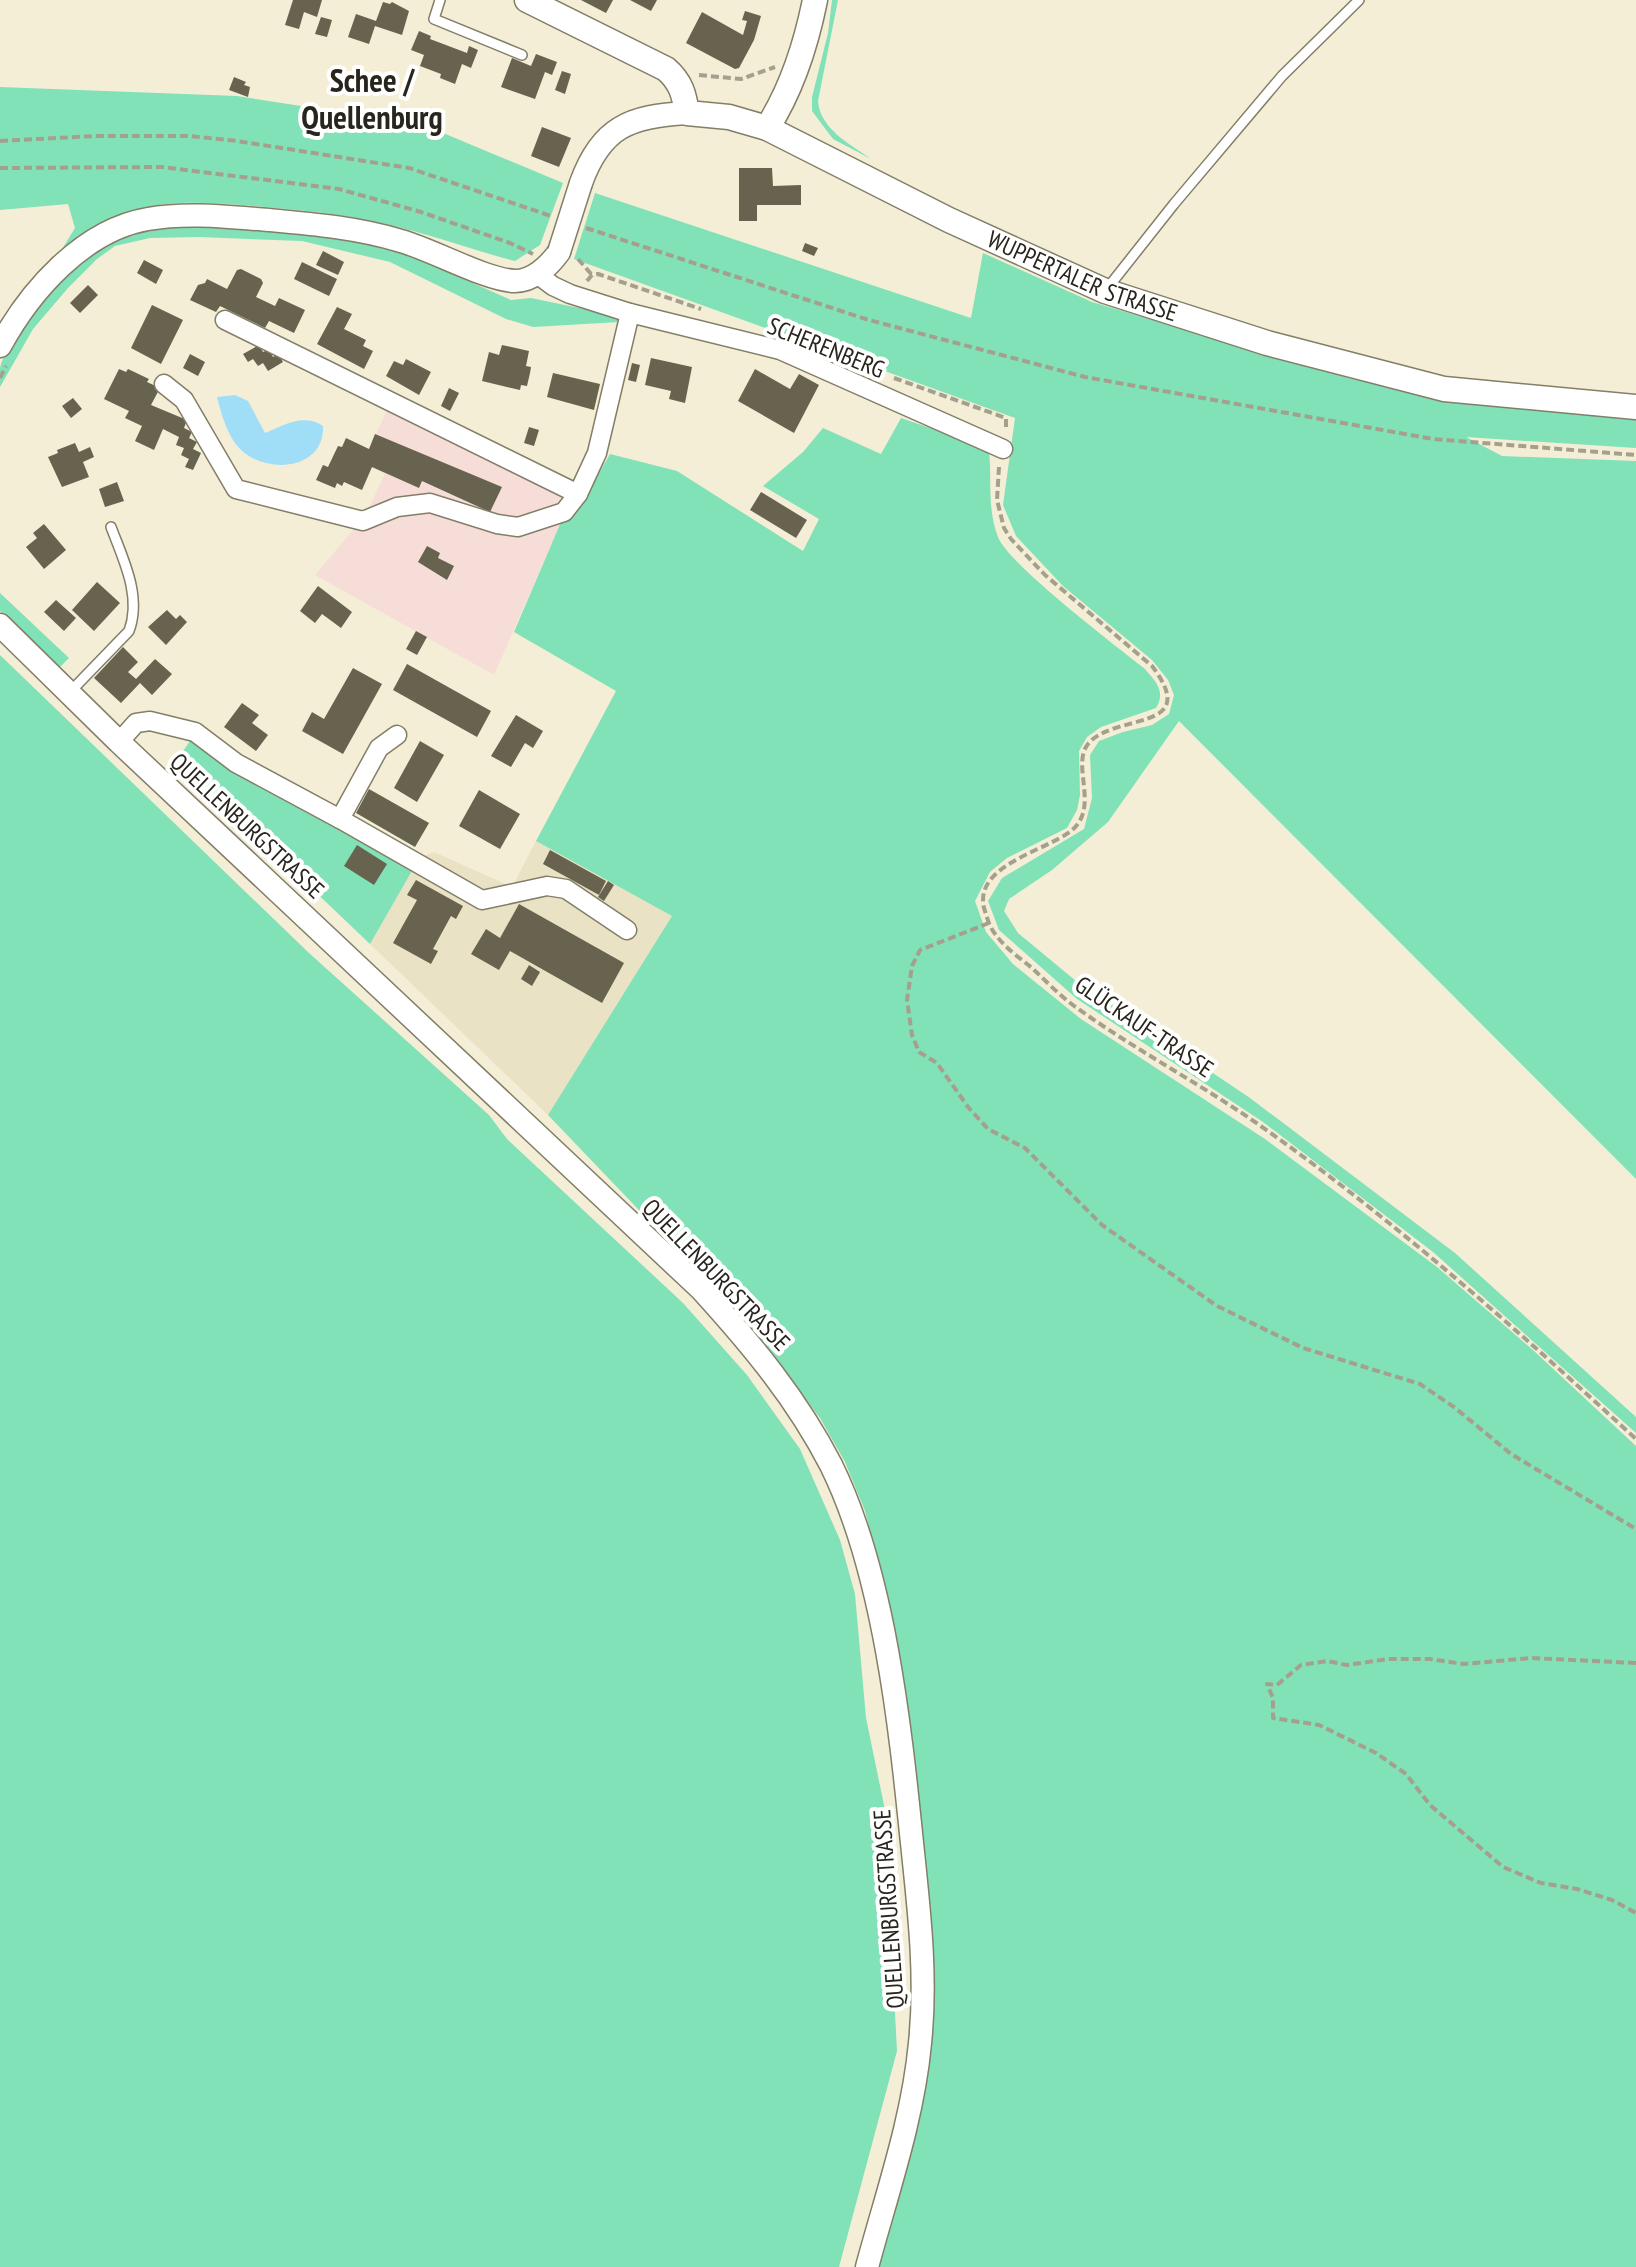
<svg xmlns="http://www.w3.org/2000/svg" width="1636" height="2267" font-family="'PT Sans Narrow',sans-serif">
<rect width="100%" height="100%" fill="#f4eed6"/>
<polygon fill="#f7ddd8" points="389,406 572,497 494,675 315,575 365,516 385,474 363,463"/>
<polygon fill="#eae2c4" points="536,841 672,916 548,1115 370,944 418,858 434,852 512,887"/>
<g fill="#81e1b7">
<path d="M832,0H838L818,101C820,129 850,144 871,159L833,139L812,111V97L828,33Z"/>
<path d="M0,87L237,96L424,125L563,183L540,245L515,261C472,250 430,234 386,224C339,213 289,209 241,205C206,202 165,200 132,211C104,220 82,236 59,254L75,228L68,204L0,210Z"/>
<polygon points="595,193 971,318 983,253 1092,302 1352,379 1457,398 1636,419 1636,448 1466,437 1502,456 1636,461 1636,1179 1179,721 1108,822 1052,870 1009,899 1004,911 1018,933 1076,981 1250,1098 1455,1253 1636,1417 1636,1433 1433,1252 1263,1122 1077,999 999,930 988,901 1002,878 1084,829 1092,798 1090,755 1099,741 1123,732 1152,725 1169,714 1174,695 1168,680 1152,660 1063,586 1016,536 1003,505 1015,418 574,259"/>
<path d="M194,226L298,232L349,239L405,253L511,300L531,298L613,315L619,322L533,327L506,319L390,262L302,241L199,237L150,238L115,246L97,259L68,288L33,329L0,387C0,381 0,374 0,368C2,357 12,345 18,335C46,295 79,254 126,235C148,227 171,226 194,226Z"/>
<path d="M901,418L971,442L989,451C992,480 987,509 998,537C1009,565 1116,646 1145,669C1156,682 1166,691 1156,708L1101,727L1087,737L1079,751L1080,795L1077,810L1067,828L1007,858L990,872L975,901L986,932L1013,964L1081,1019L1265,1139L1437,1267L1534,1351L1636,1446V2267H877L926,2078L933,2015L932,1937L895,1630L865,1511L845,1462L820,1418L748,1324L548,1115L672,916L536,841L616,691L514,632L561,522L582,502L610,454L677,471L803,551L819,519L763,486L803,452L823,428L881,454Z"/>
<polygon points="0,593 69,658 58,669 0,611"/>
<polygon points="0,655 309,953 489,1115 507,1139 683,1303 747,1375 800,1449 840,1540 855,1594 866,1718 884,1805 897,2051 839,2267 0,2267"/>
<polygon points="192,738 413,869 370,944 177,760"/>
</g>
<path fill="#a0ddf7" d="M235,395L248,401L265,433C285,425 303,413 323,426C325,473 258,476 235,443C226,430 221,413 217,397Z"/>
<g fill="#68634e">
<polygon points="293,0 322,0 317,17 304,12 299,29 285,25"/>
<polygon points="581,0 613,0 606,13"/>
<polygon points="630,0 657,0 651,11"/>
<polygon points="383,2 390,4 392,2 409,11 402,35 375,26 369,44 348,37 356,14 376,21"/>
<polygon points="745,11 761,16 754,40 739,68 735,69 686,43 702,12 743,35 747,21 742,20"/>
<polygon points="321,17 332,20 327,37 315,34"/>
<polygon points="419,31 431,36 430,39 467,53 469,46 478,50 471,68 462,64 455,84 440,78 441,74 420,66 424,55 411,50"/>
<polygon points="536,54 557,62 552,75 545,72 535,99 501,87 512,58 531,66"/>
<polygon points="562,71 571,74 565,94 555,90"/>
<polygon points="234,77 246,82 244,85 250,87 248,97 229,90"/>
<polygon points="542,127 571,138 559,167 531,156"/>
<polygon points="739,168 772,168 773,186 801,185 801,205 757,205 757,221 739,221"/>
<polygon points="805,243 818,248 814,256 802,251"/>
<polygon points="323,251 344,262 338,275 316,265"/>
<polygon points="144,260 163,270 156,284 137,273"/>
<polygon points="302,262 337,279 329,296 294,279"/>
<polygon points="241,269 261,279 263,283 256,297 275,306 279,298 305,310 294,333 269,321 265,328 220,306 216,312 190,300 198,285 205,283 207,279 227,289 237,270"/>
<polygon points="88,285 98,295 80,313 70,303"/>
<polygon points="152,305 183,320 161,364 131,348"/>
<polygon points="337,307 352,314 344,329 366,340 363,346 373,351 364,369 317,344"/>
<polygon points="259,345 263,352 269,349 273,357 278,354 283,362 268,371 263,363 258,366 253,359 248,362 243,354"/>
<polygon points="502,345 529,351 526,366 531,367 530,373 527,386 521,385 520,390 482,381 489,352 499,355"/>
<polygon points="190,354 205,362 198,376 183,368"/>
<polygon points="651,358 692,367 685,403 669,399 671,391 645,385"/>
<polygon points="406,359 431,372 419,395 386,376 394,361 403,365"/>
<polygon points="632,363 640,365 636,382 628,380"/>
<polygon points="119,369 126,372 128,369 149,379 147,382 160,388 151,405 187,420 184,428 192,432 189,438 197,442 193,449 201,453 193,470 185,467 189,459 181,455 184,448 176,445 179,437 163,429 154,450 135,441 142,426 125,418 129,411 104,399"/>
<polygon points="755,369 790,389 799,374 819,385 794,433 738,401"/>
<polygon points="553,373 600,384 594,410 547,397"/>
<polygon points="449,388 459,393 450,411 441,406"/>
<polygon points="73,398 82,409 71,418 62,406"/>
<polygon points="529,427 539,430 534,446 524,443"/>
<polygon points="375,434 502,487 490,512 422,481 419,488 372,467 362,490 344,482 342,486 337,483 335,488 316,480 323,465 328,467 338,446 342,447 346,438 369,449"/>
<polygon points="75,443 79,452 90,447 94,457 83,462 89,477 62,487 48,457 58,453 57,450"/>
<polygon points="117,482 124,501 105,507 99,489"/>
<polygon points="761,492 807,520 796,538 750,510"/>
<polygon points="44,524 66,550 44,569 26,547 37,538 33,533"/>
<polygon points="427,546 440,553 438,558 454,566 447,580 418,562"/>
<polygon points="97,582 120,603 94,631 72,610"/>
<polygon points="318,586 352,612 341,628 322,614 315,623 300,611"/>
<polygon points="56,600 76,618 64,631 44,612"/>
<polygon points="167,610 176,619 180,615 187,622 166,645 148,627"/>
<polygon points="416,631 427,637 417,655 406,649"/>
<polygon points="123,647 138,662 128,672 136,679 155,659 172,674 152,695 140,683 121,703 94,678"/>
<polygon points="407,664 491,711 477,737 393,690"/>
<polygon points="353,668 382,684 343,754 302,731 312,712 324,719"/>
<polygon points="242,703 259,715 252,723 268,735 256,751 224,727"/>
<polygon points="516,715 543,731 533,748 525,743 511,767 491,756"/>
<polygon points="420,741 444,755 417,802 394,788"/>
<polygon points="369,789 429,823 415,847 356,813"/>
<polygon points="479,790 520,814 500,849 459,826"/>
<polygon points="357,845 387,864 374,885 344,866"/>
<polygon points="550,850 606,881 599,895 543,864"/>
<polygon points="416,880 463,906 456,919 451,916 433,949 438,951 431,964 393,943 417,900 407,895"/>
<polygon points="608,881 614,885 604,901 598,897"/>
<polygon points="519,904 624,963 602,1003 510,951 499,970 471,954 486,929 500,938"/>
<polygon points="529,965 540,972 532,986 521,979"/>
</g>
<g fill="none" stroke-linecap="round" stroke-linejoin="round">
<defs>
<g id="service">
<polyline points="440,0 434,19 522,55"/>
<polyline points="1106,290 1174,204 1282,76 1359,0"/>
<path d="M70,692L129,631C142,596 123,559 111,527"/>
</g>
<g id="minor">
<polyline points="537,274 553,286 570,294 630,313 780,350 1003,449"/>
<polyline points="225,320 578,494"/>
<polyline points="164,384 184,400 236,489 363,521 397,507 430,503 497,524 518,527 564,512 578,494 597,453 630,313"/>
<polyline points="397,735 379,748 340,819 482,900 547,886 566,889 627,930"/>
<polyline points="119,742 136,723 150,721 195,732 236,763 340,819"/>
</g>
<g id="tertiary">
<path d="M581,183C601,127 630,116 687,113"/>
<path d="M0,346C30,291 83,230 148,219C187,212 229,217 269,220C313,224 358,228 401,241C433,250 486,280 515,281C533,281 549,266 559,252"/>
<path d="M0,625L119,742L702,1290C752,1345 797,1399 831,1465C884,1572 900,1725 912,1843C919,1910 927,1976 920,2043C913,2119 887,2193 867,2267"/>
</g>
<g id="secondary">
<path id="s1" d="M527,0L666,69C681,82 684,94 687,113L729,117L767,128L949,220L1105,291L1267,343L1444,389L1636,407"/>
<path d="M767,128C792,89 806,45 815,0"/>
</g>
</defs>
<use href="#service" stroke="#837e68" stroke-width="12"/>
<use href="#minor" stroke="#837e68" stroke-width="21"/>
<use href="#tertiary" stroke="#837e68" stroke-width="25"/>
<use href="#secondary" stroke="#837e68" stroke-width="27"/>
<g stroke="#a5a08e" stroke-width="4" stroke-dasharray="8 4" stroke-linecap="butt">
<polyline points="699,75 741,79 775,67"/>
<polyline points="0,141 95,136 189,136 237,141 409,168 551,216"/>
<polyline points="0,168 162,167 339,189 421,212 510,243 533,254"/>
<polyline points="586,228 869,320 1085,377 1433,439 1636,455"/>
<polyline points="578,259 592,275"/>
<polyline points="587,281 592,275 598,274 701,309"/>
<polyline points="0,378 6,366"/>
<polyline points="894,378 1006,418 1006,431"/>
<path d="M999,467L997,500L1004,528L1011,539L1045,575L1152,666C1203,733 1114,712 1088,744C1072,764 1096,801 1077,825C1059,849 973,861 984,908C987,917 989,927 996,935C1005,948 1020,958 1032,968C1046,981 1061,997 1077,1008C1134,1049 1197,1082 1255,1122C1391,1217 1514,1327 1636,1439"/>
<polyline points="989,923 920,950 912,966 907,1000 912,1035 919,1052 937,1063 968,1107 988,1129 1025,1148 1102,1225 1217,1306 1303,1348 1420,1384 1454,1407 1511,1454 1636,1529"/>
<polyline points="1636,1663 1531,1658 1464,1664 1430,1659 1388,1659 1347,1665 1327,1661 1301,1665 1277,1685 1267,1684 1273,1698 1273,1718 1319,1725 1376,1753 1406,1774 1430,1805 1503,1867 1541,1883 1577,1889 1612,1900 1636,1913"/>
</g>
<use href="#service" stroke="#fff" stroke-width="9"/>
<use href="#minor" stroke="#fff" stroke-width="18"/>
<use href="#tertiary" stroke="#fff" stroke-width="22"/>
<use href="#secondary" stroke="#fff" stroke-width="24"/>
<defs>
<polyline id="tertiary-bridge" points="559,252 581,183"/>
</defs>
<use href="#tertiary-bridge" stroke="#837e68" stroke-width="25" stroke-linecap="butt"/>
<use href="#tertiary-bridge" stroke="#fff" stroke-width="22"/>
</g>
<g text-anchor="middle" stroke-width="8" stroke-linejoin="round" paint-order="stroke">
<g font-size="24" fill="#27251c" stroke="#fff">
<text dy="8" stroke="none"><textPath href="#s1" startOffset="636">WUPPERTALER STRASSE</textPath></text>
<text transform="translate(826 348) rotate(22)" y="8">SCHERENBERG</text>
<text transform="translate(247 826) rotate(43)" y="8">QUELLENBURGSTRASSE</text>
<text transform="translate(1144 1027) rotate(34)" y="8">GLÜCKAUF-TRASSE</text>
<text transform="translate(716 1275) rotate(46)" y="8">QUELLENBURGSTRASSE</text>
<text transform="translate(889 1909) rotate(-94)" y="8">QUELLENBURGSTRASSE</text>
</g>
<g font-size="32" font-weight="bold" fill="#27251c" stroke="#fff">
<text x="372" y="92">Schee /<tspan x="372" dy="37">Quellenburg</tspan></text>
</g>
</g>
</svg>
